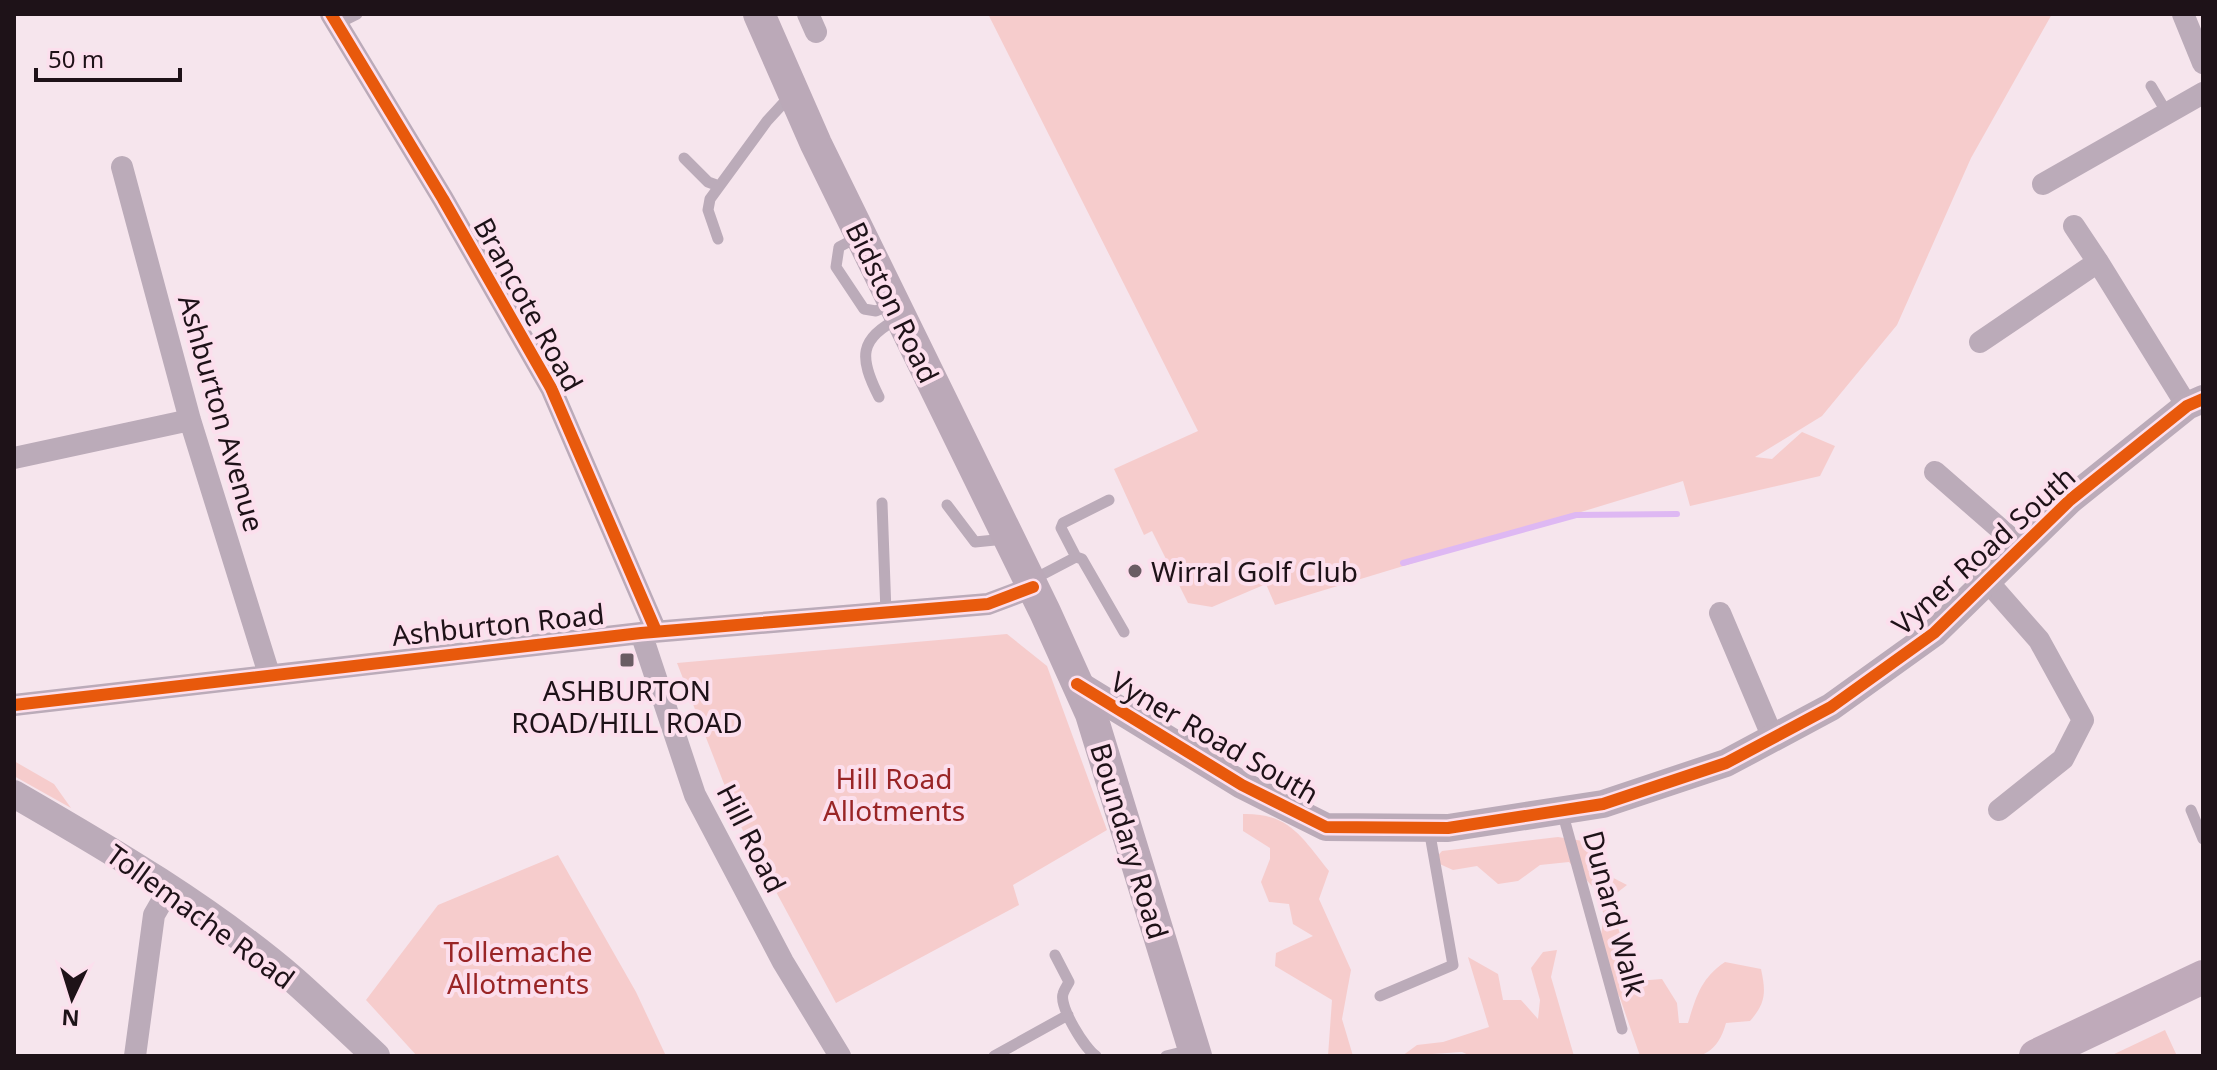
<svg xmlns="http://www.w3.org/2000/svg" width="2217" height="1070" font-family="'Noto Sans',sans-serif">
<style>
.green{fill:#f6cccc}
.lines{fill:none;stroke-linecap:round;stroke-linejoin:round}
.stream{stroke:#deb8f3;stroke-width:6}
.service{stroke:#bbabb9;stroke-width:11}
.minor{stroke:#bbabb9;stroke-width:22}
.tertiary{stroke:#bbabb9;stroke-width:28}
.secondary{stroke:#bba9b8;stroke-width:32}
.primary{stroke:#bfaaba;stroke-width:34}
.cycleway-casing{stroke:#fcdfed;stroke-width:17}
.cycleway{stroke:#e8590c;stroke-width:12}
.poi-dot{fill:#6a5c63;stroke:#fcdfed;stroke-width:3}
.labels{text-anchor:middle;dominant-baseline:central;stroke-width:8;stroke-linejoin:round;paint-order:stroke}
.street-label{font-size:28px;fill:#1e1218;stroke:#fcdfed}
.poi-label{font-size:28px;fill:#1e1218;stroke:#fcdfed;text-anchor:start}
.park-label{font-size:28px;fill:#992526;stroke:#fcdfed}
</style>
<rect width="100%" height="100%" fill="#f6e5ed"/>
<!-- green -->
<path class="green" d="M988 14H2052L1971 158 1897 325 1822 416 1755 457 1772 459 1802 432 1835 446 1820 476 1690 506 1683 481 1275 605 1266 584 1212 607 1188 603 1152 531 1144 535 1114 469 1198 431Z
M1007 634 1047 666 1107 830 1013 885 1019 905 836 1003 740 825 677 663Z
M14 761 54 784 71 808 14 776Z
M1243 814C1290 813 1302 838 1329 871L1319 899 1351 970 1342 1019 1353 1056H1328L1332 1000 1275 966 1276 953 1313 936 1293 924 1289 904 1269 902 1261 882 1270 859V848L1243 831Z
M1558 837 1589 842 1602 872 1627 885 1614 895 1612 911 1637 981 1662 979 1677 1003 1679 1023H1688C1696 997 1701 978 1725 962L1761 969C1766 992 1766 1003 1750 1021L1726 1023C1713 1070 1680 1056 1640 1056L1620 998 1608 977 1600 942 1604 915 1595 889 1569 862 1540 865 1518 881 1498 884 1477 866 1453 870 1433 861 1442 851Z
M558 855 636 992 666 1056H417L366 1000 438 905Z
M1557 950 1551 977 1574 1056H1471L1462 1052 1402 1056 1417 1045 1443 1042 1489 1027 1468 957 1498 974 1503 1000H1521L1538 1019 1540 1000 1531 968 1543 952Z
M2165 1030 2177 1056H2110Z"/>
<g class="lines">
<!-- stream -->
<path class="stream" d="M1403 563 1576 515 1677 514"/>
<!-- service -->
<path class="service" d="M337 24 357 14
M2151 86 2167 113
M684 158 708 182 719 186
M860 236 839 247 836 267 864 309 876 311 893 304
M718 239 708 210 710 199 767 121 790 96
M879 397C859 358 858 338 900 318
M882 503 886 613
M947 505 975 542 1005 539
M1076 557 1061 528 1063 523 1109 500
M1034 579 1076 557 1082 559 1124 632
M2191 810 2203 839
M1562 811 1622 1029
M1055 955 1069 982C1067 986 1064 990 1063 994 1059 1007 1085 1049 1096 1056
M1380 996 1453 965 1429 829
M994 1056 1068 1015
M1166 1056 1190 1050"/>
<!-- minor -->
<path class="minor" d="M331 14 443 199 551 388 656 631
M808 14 816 32
M2183 14 2203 63
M122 167 190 420 269 674
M2043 184 2203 93
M2074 226 2098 262
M1980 342 2098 262 2187 406
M14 458 190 420
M1935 472 2022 548
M1988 582 2039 640 2083 720 2063 759 1999 810
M1720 613 1773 738
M641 633 695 795 783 962 840 1056
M14 705 641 633 988 604 1033 587
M135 1056 154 915 169 889"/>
<!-- tertiary -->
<path class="tertiary" d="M1077 684 1242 785 1326 827 1448 828 1603 804 1726 763 1831 707 1934 633 2070 500 2187 406 2203 399
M14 794C111 850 210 908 295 981 322 1005 349 1031 376 1056"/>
<!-- secondary -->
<path class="secondary" d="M759 14 816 144 1045 612 1091 714 1196 1056"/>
<!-- primary -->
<path class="primary" d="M2036 1056 2203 977"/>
<!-- cycleway casing -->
<g class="cycleway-casing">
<path id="cycleway" d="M331 14 443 199 551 388 656 631
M1077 684 1242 785 1326 827 1448 828 1603 804 1726 763 1831 707 1934 633 2070 500 2187 406 2203 399
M14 705 641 633 988 604 1033 587"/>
</g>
<!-- cycleway -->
<use href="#cycleway" class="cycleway"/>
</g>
<!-- markers -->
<g class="poi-dot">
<circle cx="1135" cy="571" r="8"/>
<rect x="619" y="652" width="16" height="16" rx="4"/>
</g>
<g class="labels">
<!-- street labels -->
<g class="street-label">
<text transform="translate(893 302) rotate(64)">Bidston Road</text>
<text transform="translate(529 304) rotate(61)">Brancote Road</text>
<text transform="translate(222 413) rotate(74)">Ashburton Avenue</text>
<text transform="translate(1983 550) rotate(-42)">Vyner Road South</text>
<text transform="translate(498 624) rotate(-6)">Ashburton Road</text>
<text transform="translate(1215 737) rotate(30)">Vyner Road South</text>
<text transform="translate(752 838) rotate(63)">Hill Road</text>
<text transform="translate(1130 841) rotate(73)">Boundary Road</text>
<text transform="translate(1615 913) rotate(75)">Dunard Walk</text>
<text transform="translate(201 916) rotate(36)">Tollemache Road</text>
</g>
<!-- poi labels -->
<g class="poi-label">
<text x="1151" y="571">Wirral Golf Club</text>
<text x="627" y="690" text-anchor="middle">ASHBURTON<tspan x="627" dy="32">ROAD/HILL ROAD</tspan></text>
</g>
<!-- park labels -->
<g class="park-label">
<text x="894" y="778">Hill Road<tspan x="894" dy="32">Allotments</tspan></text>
<text x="518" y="951">Tollemache<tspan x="518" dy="32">Allotments</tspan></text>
</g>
</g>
<!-- border -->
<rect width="2217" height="1070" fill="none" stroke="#1e1218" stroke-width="32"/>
<!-- north arrow -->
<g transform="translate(72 998) rotate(184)" stroke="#fcdfed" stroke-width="6" paint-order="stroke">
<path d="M0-6L14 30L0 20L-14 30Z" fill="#1e1218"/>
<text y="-12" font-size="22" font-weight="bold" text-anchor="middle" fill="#1e1218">N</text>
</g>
<!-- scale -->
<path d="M36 68v12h144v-12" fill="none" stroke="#1e1218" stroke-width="4"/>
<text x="48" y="68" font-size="24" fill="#1e1218" stroke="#fcdfed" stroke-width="6" paint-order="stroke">50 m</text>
</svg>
